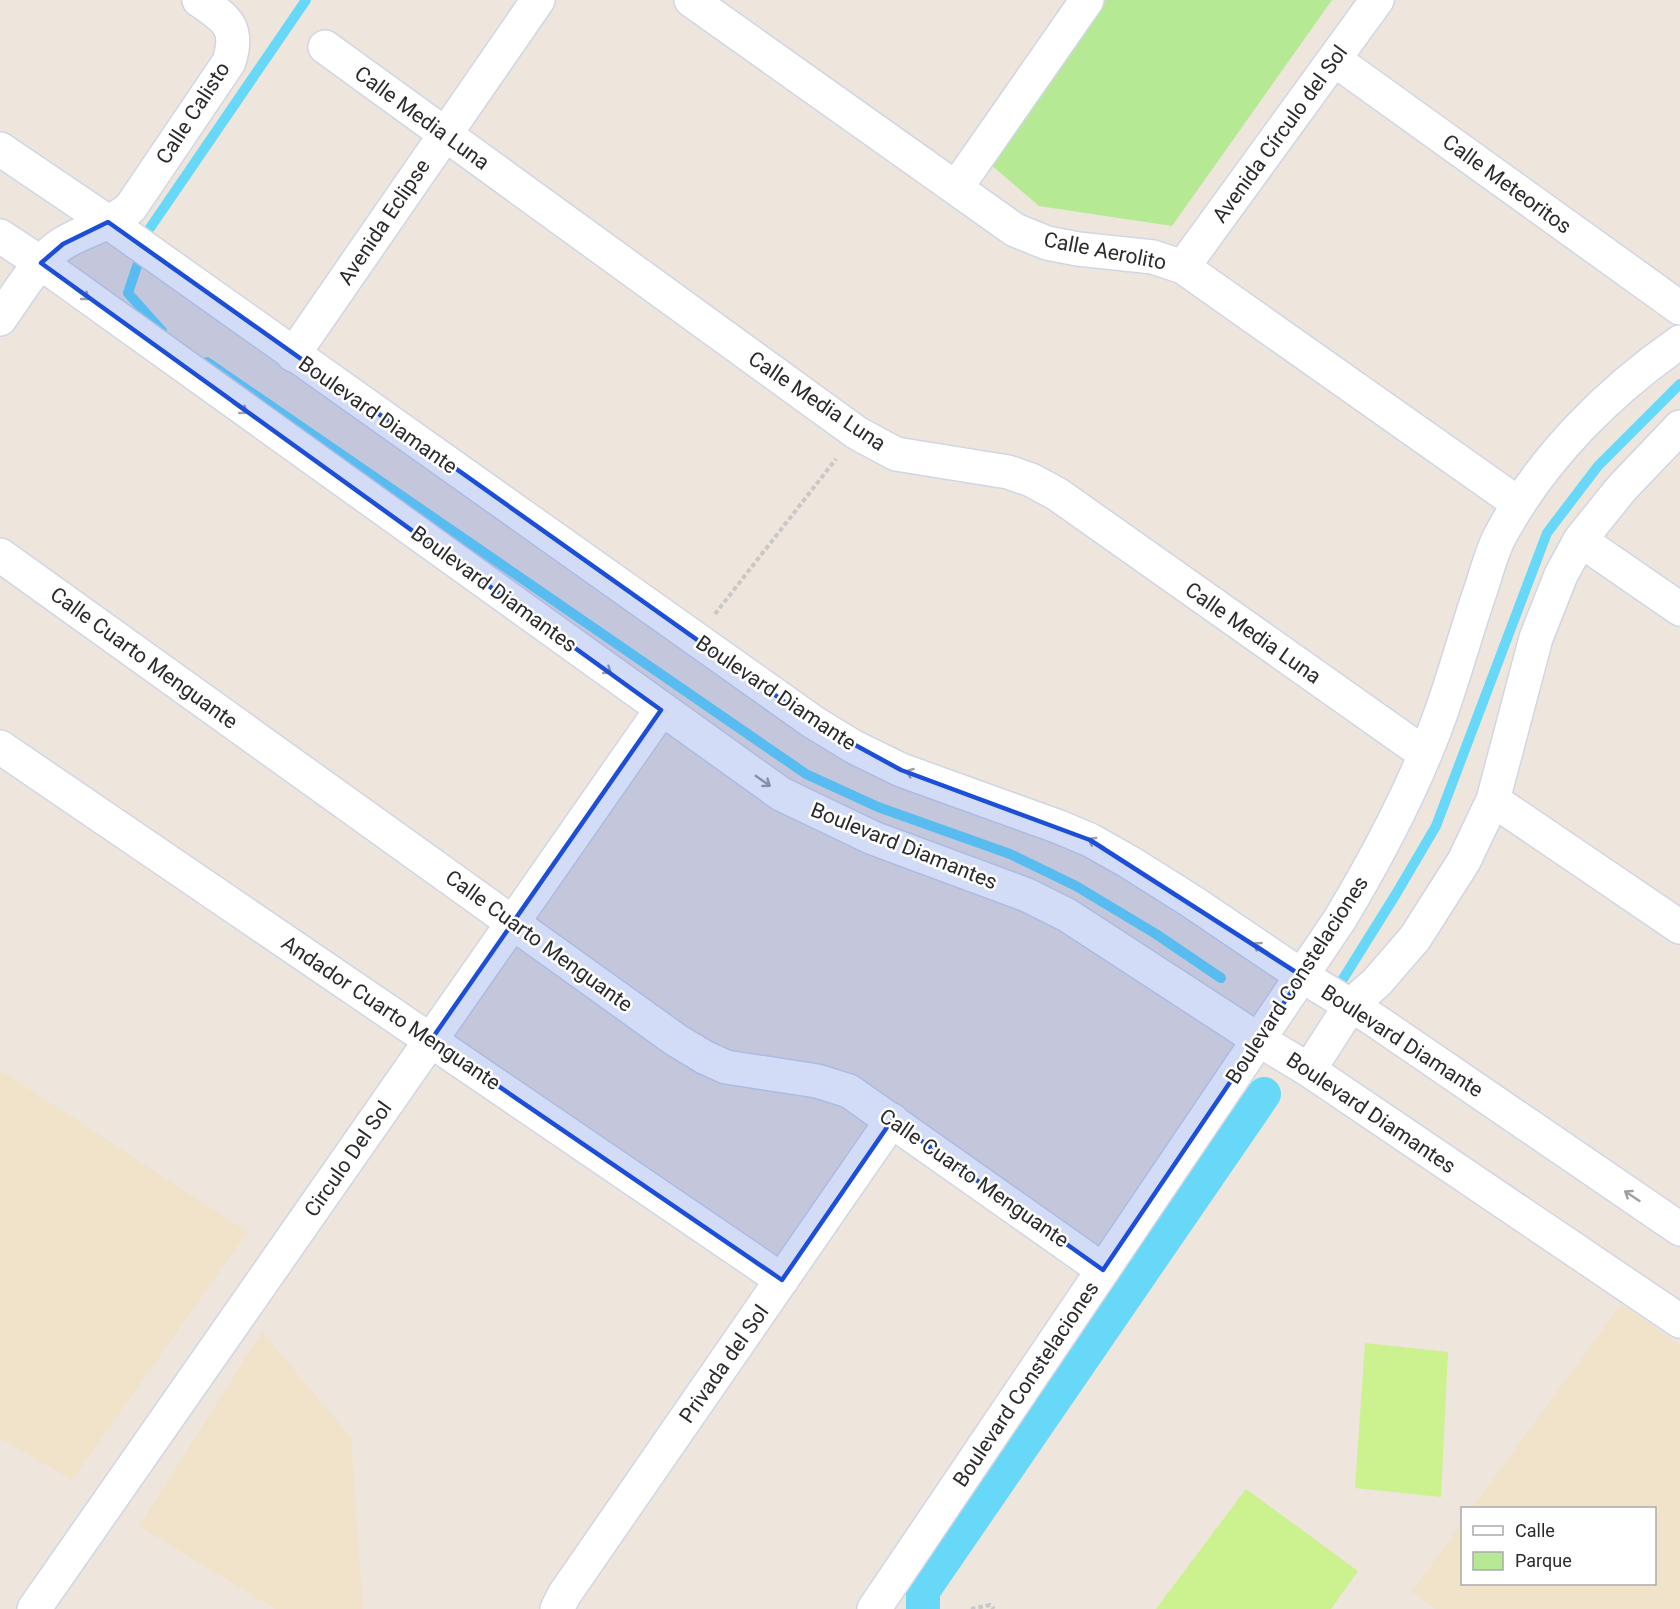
<svg xmlns="http://www.w3.org/2000/svg" width="1680" height="1609" font-family="Roboto,sans-serif">
<style>
.education{fill:#f1e3ca}
.green{fill:#b5e994}
.pitch{fill:#ccf18f}
.lines{fill:none;stroke-linecap:round;stroke-linejoin:round}
.stream{stroke:#67d8f8;stroke-width:10}
.canal{stroke:#67d8f8;stroke-width:34}
.minor-casing{stroke:#d1d6e5;stroke-width:36}
.tertiary-casing{stroke:#d1d6e5;stroke-width:36}
.path{stroke:#c8c8c8;stroke-width:4;stroke-dasharray:4.5 3;stroke-linecap:butt}
.minor{stroke:#fff;stroke-width:33}
.tertiary{stroke:#fff;stroke-width:33}
.oneway{stroke:#a0a0a0}
.marked{fill:#1d4ed8;fill-opacity:0.2;stroke:#1d4ed8;stroke-width:4.5;stroke-linejoin:round}
.labels{text-anchor:middle;dominant-baseline:central;stroke-width:5;stroke-linejoin:round;paint-order:stroke}
.street-label{font-size:21px;fill:#2b2b2b;stroke:#fff}
</style>
<rect width="100%" height="100%" fill="#eee5dc"/>
<!-- education -->
<path class="education" d="M0 1070 248 1232 72 1480 0 1438Z
M1621 1304 1680 1345V1609H1435L1412 1592 1462 1522V1584H1654V1508H1472Z
M262 1332 351 1437 363 1609H275L139 1526Z"/>
<!-- green -->
<path class="green" d="M1101 0H1332L1172 226 1039 206 989 163Z"/>
<!-- pitch -->
<path class="pitch" d="M1365 1343 1448 1352 1441 1497 1355 1488Z
M1246 1489 1358 1571 1331 1609H1156Z"/>
<g class="lines">
<!-- stream -->
<path class="stream" d="M150 228 306 0
M137 266 128 293 162 331
M207 362 806 774 878 807 1010 854 1076 886 1156 934 1221 978
M1343 979 1396 894 1436 826 1547 533 1598 466 1680 384"/>
<!-- canal -->
<path class="canal" d="M923 1609V1591L1264 1094"/>
<!-- minor casing -->
<g class="minor-casing">
<path id="minor" d="M691 0 1015 230 1047 243 1078 249 1153 257 1183 267 1519 504
M325 47 857 433 896 454 1008 472 1031 480 1057 494 1425 754
M1335 60 1680 308
M0 149 108 222 813 722 854 747 901 770 1059 827 1090 840 1129 862 1191 901 1302 976 1373 1019 1680 1229
M956 188 1087 0
M0 236 41 263 781 794 873 838 1027 895 1067 915 1259 1040 1309 1070 1680 1321
M1183 267 1377 0
M0 319C18 294 36 261 62 244 84 230 112 225 131 207L229 62C240 27 227 19 199 0
M293 355 538 0
M1580 540 1680 609
M0 555 676 1040 704 1057 726 1067 817 1081 849 1091 1103 1270
M0 747 782 1280
M1493 800 1680 927
M1309 1070 1350 1006 1377 982 1415 938 1464 861 1493 800 1536 638 1561 575 1580 540 1621 489 1680 427
M34 1609 661 710
M557 1609 564 1595 892 1120"/>
</g>
<!-- tertiary casing -->
<g class="tertiary-casing">
<path id="tertiary" d="M874 1609 1340 919C1379 854 1417 782 1442 710 1456 670 1467 629 1481 589 1487 571 1492 550 1501 534 1543 457 1609 391 1680 342"/>
</g>
<!-- path -->
<path class="path" d="M715 614 836 459
M971 1609 990 1605 994 1609"/>
<!-- minor -->
<use href="#minor" class="minor"/>
<!-- tertiary -->
<use href="#tertiary" class="tertiary"/>
</g>
<!-- one-way arrows -->
<defs><path id="oneway-shaft" d="M-6 0H5M1.5-3L5.5 0L1.5 3" fill="none" stroke-width="1.6" stroke-linecap="round" stroke-linejoin="round" transform="scale(1.5)"/></defs>
<g class="oneway">
<use href="#oneway-shaft" transform="translate(82 294) rotate(37)"/>
<use href="#oneway-shaft" transform="translate(240 408) rotate(36)"/>
<use href="#oneway-shaft" transform="translate(604 668) rotate(36)"/>
<use href="#oneway-shaft" transform="translate(914 774) rotate(-159)"/>
<use href="#oneway-shaft" transform="translate(763 781) rotate(35)"/>
<use href="#oneway-shaft" transform="translate(1096 843) rotate(-151)"/>
<use href="#oneway-shaft" transform="translate(1261 948) rotate(-146)"/>
<use href="#oneway-shaft" transform="translate(1632 1196) rotate(-146)"/>
</g>
<!-- marked area -->
<path class="marked" d="M108 222 813 722 901 770 1090 840 1302 976 1103 1270 892 1120 782 1280 431 1040 661 710 41 263 63 244Z"/>
<g class="labels">
<!-- street labels -->
<g class="street-label">
<text transform="translate(193 113) rotate(-57)">Calle Calisto</text>
<text transform="translate(422 118) rotate(36)">Calle Media Luna</text>
<text transform="translate(1280 134) rotate(-54)">Avenida Círculo del Sol</text>
<text transform="translate(1507 184) rotate(36)">Calle Meteoritos</text>
<text transform="translate(384 222) rotate(-56)">Avenida Eclipse</text>
<text transform="translate(1105 251) rotate(11)">Calle Aerolito</text>
<text transform="translate(817 401) rotate(34)">Calle Media Luna</text>
<text transform="translate(378 415) rotate(35)">Boulevard Diamante</text>
<text transform="translate(494 589) rotate(36)">Boulevard Diamantes</text>
<text transform="translate(1253 633) rotate(35)">Calle Media Luna</text>
<text transform="translate(144 658) rotate(36)">Calle Cuarto Menguante</text>
<text transform="translate(776 693) rotate(34)">Boulevard Diamante</text>
<text transform="translate(904 846) rotate(22)">Boulevard Diamantes</text>
<text transform="translate(539 941) rotate(36)">Calle Cuarto Menguante</text>
<text transform="translate(1297 980) rotate(-57)">Boulevard Constelaciones</text>
<text transform="translate(391 1013) rotate(34)">Andador Cuarto Menguante</text>
<text transform="translate(1402 1041) rotate(33)">Boulevard Diamante</text>
<text transform="translate(1371 1113) rotate(34)">Boulevard Diamantes</text>
<text transform="translate(348 1159) rotate(-55)">Circulo Del Sol</text>
<text transform="translate(974 1178) rotate(35)">Calle Cuarto Menguante</text>
<text transform="translate(724 1364) rotate(-55)">Privada del Sol</text>
<text transform="translate(1026 1384) rotate(-56)">Boulevard Constelaciones</text>
</g>
</g>
<!-- legend -->
<rect x="1461" y="1507" width="195" height="78" fill="#ffffff" stroke="#aaaaaa" stroke-width="1.5"/>
<rect x="1473" y="1526" width="30" height="9" fill="#ffffff" stroke="#aaaaaa" stroke-width="1.5"/>
<text x="1515" y="1537" font-size="18" fill="#2b2b2b">Calle</text>
<rect x="1473" y="1552" width="30" height="18" fill="#b5e994" stroke="#aaaaaa" stroke-width="1.5"/>
<text x="1515" y="1567" font-size="18" fill="#2b2b2b">Parque</text>
</svg>
